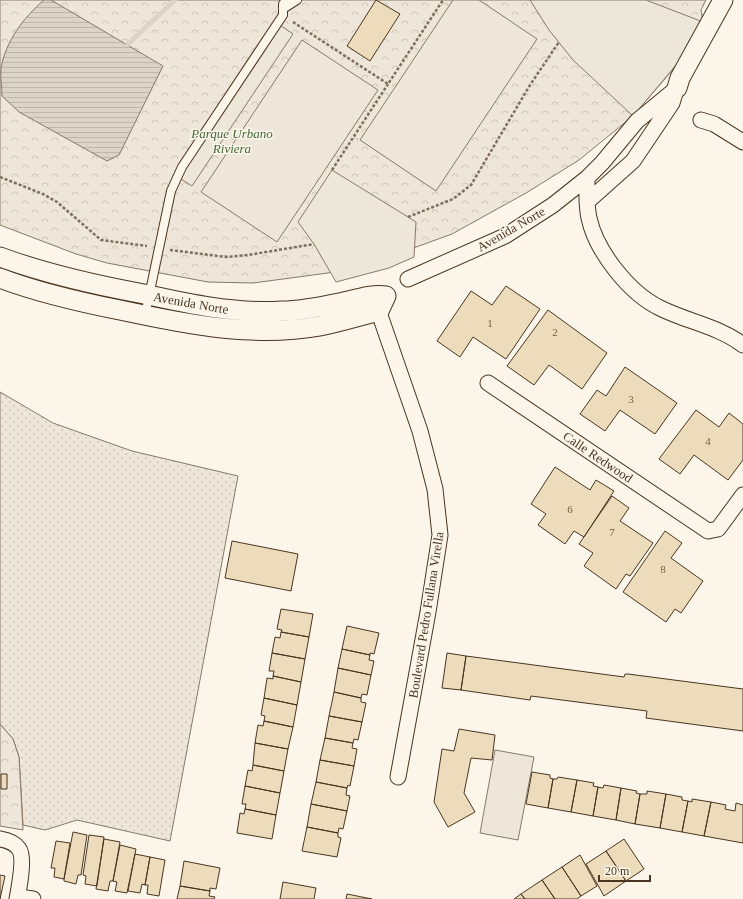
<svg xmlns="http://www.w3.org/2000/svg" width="743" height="899" font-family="'Times New Roman',serif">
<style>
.grass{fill:url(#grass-dots);stroke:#887966}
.forest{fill:url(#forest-crowns);stroke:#887966}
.pitch{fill:#ede6d9;stroke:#887966}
.parking{fill:#ede7d9;stroke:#887966}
.water{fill:url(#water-rules);stroke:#887966}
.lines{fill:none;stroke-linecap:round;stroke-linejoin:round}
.stream{stroke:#dcd4c6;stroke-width:5}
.building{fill:#ecdcbc;stroke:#4a3520}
.service-casing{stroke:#4a3520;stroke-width:10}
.minor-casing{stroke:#4a3520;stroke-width:17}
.tertiary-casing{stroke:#4a3520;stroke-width:21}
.path{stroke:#7f6f5c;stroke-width:2.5;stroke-dasharray:3 2;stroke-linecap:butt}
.service{stroke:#fbf6e9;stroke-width:8}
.minor{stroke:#fbf6e9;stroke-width:15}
.tertiary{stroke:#fbf6e9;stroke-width:19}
.labels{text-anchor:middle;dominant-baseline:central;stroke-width:3;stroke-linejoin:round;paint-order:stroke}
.number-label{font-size:11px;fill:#725f47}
.park-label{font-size:13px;font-style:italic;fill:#436837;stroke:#fbf6e9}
.street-label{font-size:13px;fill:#4a3520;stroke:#fbf6e9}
</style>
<defs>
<pattern id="grass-dots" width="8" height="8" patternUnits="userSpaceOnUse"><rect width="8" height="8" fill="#ede6d9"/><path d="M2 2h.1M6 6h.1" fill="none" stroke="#cdc6ba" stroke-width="1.8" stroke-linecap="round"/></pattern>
<pattern id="forest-crowns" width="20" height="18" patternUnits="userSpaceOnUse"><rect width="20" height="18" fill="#ede6d9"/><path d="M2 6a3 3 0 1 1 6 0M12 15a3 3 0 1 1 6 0" fill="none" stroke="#cdc6ba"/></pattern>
<pattern id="water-rules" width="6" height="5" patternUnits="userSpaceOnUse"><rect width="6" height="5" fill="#dcd4c6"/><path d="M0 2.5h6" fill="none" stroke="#beb7aa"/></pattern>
</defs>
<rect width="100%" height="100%" fill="#fbf6e9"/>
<!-- grass -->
<path class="grass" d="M0 392 53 423 132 451 238 476 170 841 77 820 45 830 23 825 19 757 13 739 0 724Z"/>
<!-- forest -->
<path class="forest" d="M0 0H706L701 10 703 22 677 64 664 80 633 116 579 160 526 193 452 234 383 259 328 273 253 283 208 282 107 263 76 254 0 225Z
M0 724 13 739 19 757 23 830 0 826Z"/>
<!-- pitch -->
<path class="pitch" d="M453 0H479L537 39 436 191 360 140Z
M302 40 378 90 277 242 201 192Z
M495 750 534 757 518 840 480 833Z"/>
<!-- parking -->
<path class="parking" d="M530 0H646L703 22 677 64 633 116 573 60 549 30Z
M277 23 293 34 192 186 178 177Z
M332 170 416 222 414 257 389 268 336 282 314 244 298 222Z"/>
<!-- water -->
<path class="water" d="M44 0H51L163 66 119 155 107 161 19 112 2 96C2 88 0 77 1 68 6 41 23 18 44 0Z"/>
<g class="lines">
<!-- stream -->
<path class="stream" d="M128 44 175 0"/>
</g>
<!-- building -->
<path class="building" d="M376 0 400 14 370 61 347 46Z
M506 286 540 309 506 359 473 337 460 357 437 341 471 291 492 305Z
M548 310 607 353 582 389 549 365 534 385 507 366Z
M625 367 677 403 655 434 620 410 605 431 580 414 597 390 606 396Z
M696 410 719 427 729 413 743 424V460L728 480 694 455 680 474 659 459Z
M555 467 590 490 596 480 614 491 584 537 574 531 565 544 538 525 546 514 531 504Z
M612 496 629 508 620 521 653 543 630 576 626 574 616 589 584 566 593 553 579 544Z
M665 531 682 543 671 558 703 581 681 613 675 609 666 622 623 592Z
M232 541 298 554 291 591 225 578Z
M281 609 313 614 309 637 281 632 282 630 277 629Z
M347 626 379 633 374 654 370 653V655L342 649Z
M281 632 309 637 305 659 272 653 275 637 280 638Z
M342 649 370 655 369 660 374 661 371 675 338 668Z
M272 653 305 659 301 682 273 676 274 671H269Z
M447 653 466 656 461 690 442 688Z
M466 656 624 677 625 674H628L743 689V731L646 718 647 711 531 696 530 700 461 690Z
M338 668 371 675 367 695 362 694 361 698 334 692Z
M273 676 301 682 297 705 264 698 267 678 273 679Z
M334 692 361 698V702L366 703 362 722 329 716Z
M264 698 297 705 293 727 264 721 265 716 261 715Z
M329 716 362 722 358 740 354 739 353 743 325 738Z
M264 721 293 727 288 749 255 743 258 725 263 726Z
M459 729 495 735 492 760 471 758 464 793 475 812 448 827 434 802 442 749 454 751Z
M325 738 353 743 352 748 357 749 354 766 320 760Z
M255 743 288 749 284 771 253 765Z
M320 760 354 766 350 786 348 785 347 788 316 782Z
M253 765 284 771 280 793 245 786 248 770 252 771Z
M532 772 550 775V778L553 779 548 808 526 804Z
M1 774H7V789H1Z
M558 777 577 780 571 812 548 808 553 779H557Z
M577 780 594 783 593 786 598 787 593 816 571 812Z
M316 782 347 788 346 795 350 796 347 811 311 804Z
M604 785 621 788 616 820 593 816 598 787 603 788Z
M245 786 280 793 276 815 245 809 246 804H242Z
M621 788 637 791 636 793 640 794 635 824 616 820Z
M647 791 666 794 660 828 635 824 640 794H647Z
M666 794 682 797V800L688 801 682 832 660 828Z
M692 799 711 802 704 836 682 832 688 801 692 802Z
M711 802 726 805 725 809 735 811 736 803 743 805V843L704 836Z
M311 804 347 811 343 829 339 828 338 833 307 827Z
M245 809 276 815 272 839 237 833 240 813 244 814Z
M307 827 338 833V837L341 838 337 857 302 851Z
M73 832 87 835 81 875H78L76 884 64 881V879Z
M89 835 104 837 97 886 85 884 86 876 83 875Z
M104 839 120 842 113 881H110L108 891 96 889Z
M624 839 644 869 626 881 606 851Z
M56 841 70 843 64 879 54 877 55 868H51Z
M120 845 136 849 127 893 115 891 117 882 113 881Z
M606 851 626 881 604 896 586 864Z
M135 854 150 857 145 885 142 884 140 893 128 891Z
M580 855 597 886 581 896 562 867Z
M150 857 165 860 159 896 147 894 148 885H145Z
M184 861 220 868 216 889 210 888V891L180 886Z
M562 867 581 896 577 899H555L542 880Z
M0 875 5 876 0 899Z
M542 880 555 899H525L521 894Z
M283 882 316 888 314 899H280Z
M180 886 210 891 209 896 215 897 214 899H177Z
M347 894 372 899H346Z
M521 894 525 899H514Z"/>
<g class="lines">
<!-- service casing -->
<g class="service-casing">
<path id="service" d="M283 9 297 0
M145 315 171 191 182 167 283 15V4L286 0"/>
</g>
<!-- minor casing -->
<g class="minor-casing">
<path id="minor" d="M701 120 714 124 743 142
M587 178C587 191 586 205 589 218 596 251 629 293 660 308 688 322 718 326 743 345
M587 202 633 161 672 103 676 90
M408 279 505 236 553 205 587 178 602 163 637 121 677 88
M375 301 420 431 435 489 440 535 428 612 398 777
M488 383 708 531 718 529 743 495
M0 839C6 840 15 843 19 849 25 857 19 888 17 899
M18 897 33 899"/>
</g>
<!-- tertiary casing -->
<g class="tertiary-casing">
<path id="tertiary" d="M677 88 680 78 723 0
M0 257C46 274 95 285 144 294 189 304 235 314 282 311 301 311 320 307 339 303 355 300 369 294 386 296L379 311C359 316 340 322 320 326 253 338 185 324 120 310 80 302 39 293 0 278"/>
</g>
<!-- path -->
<path class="path" d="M293 22 388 84 443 0
M332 170 388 84
M0 177 43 194 57 202 101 240 147 246
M408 217 453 199 471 185 530 85 559 42
M170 250 226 257 248 255 314 244"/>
<!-- service -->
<use href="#service" class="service"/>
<!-- minor -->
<use href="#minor" class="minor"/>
<!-- tertiary -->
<use href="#tertiary" class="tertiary"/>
</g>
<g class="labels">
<!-- number labels -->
<g class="number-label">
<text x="490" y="323">1</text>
<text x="555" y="332">2</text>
<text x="631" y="399">3</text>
<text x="708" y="441">4</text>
<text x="570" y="509">6</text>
<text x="612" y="532">7</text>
<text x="663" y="569">8</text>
</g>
<!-- park labels -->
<g class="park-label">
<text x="232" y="133">Parque Urbano<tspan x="232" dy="15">Riviera</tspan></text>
</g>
<!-- street labels -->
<g class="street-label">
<text transform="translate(511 229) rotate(-30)">Avenida Norte</text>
<text transform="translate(191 303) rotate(10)">Avenida Norte</text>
<text transform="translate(598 457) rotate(34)">Calle Redwood</text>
<text transform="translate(426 615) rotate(-81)">Boulevard Pedro Fullana Virella</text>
</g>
</g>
<!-- scale -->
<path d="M599 875v6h51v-6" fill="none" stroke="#4a3520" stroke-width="2"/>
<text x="605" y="875" font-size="12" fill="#4a3520" stroke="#fbf6e9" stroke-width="3" paint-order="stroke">20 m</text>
</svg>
